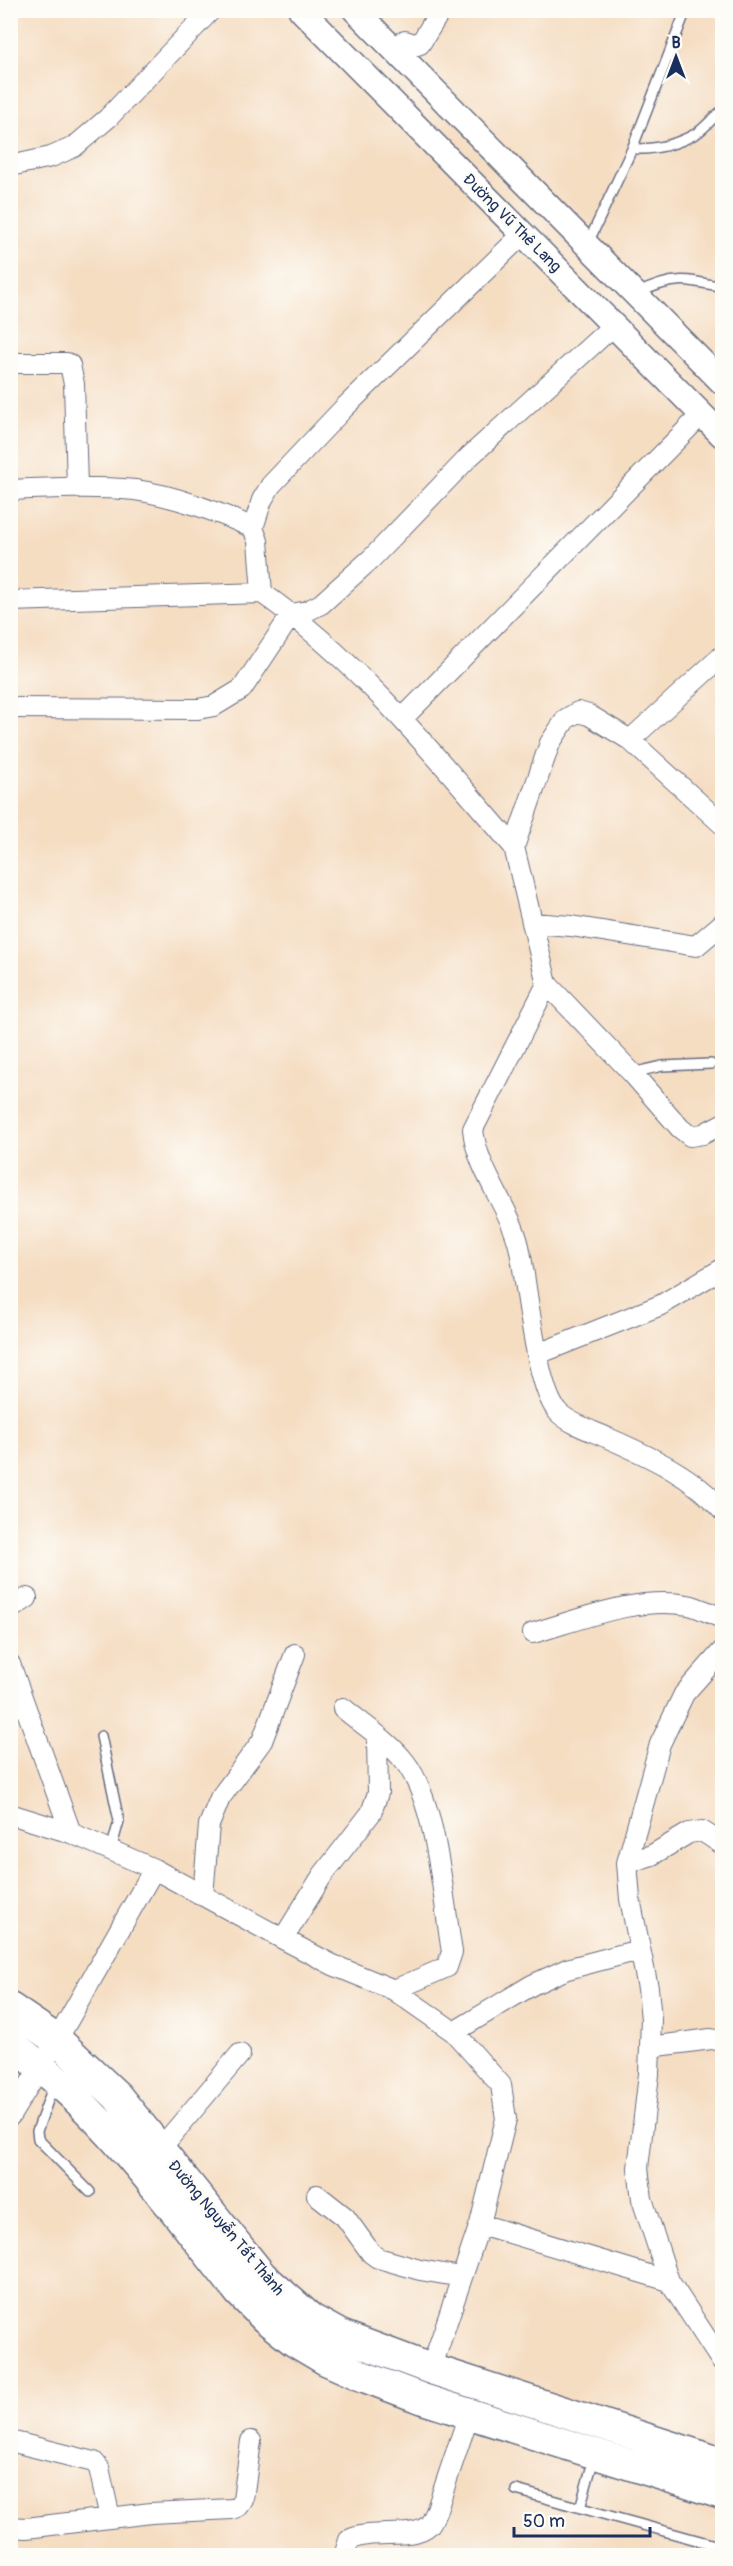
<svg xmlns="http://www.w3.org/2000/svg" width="733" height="2566" font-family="Pangolin,sans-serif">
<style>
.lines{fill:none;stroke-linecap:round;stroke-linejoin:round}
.service-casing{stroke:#676c81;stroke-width:12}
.minor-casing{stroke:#676c81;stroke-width:22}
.tertiary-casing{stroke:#676c81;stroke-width:27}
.primary-casing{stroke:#676c81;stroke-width:33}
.service{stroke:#fff;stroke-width:9}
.minor{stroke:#fff;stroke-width:20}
.tertiary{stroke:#fff;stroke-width:24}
.primary{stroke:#fff;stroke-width:30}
.labels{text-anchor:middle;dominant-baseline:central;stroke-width:6;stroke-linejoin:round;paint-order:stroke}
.street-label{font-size:16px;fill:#1b2f5e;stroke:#fdfcf7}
</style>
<rect width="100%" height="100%" fill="#fdfcf7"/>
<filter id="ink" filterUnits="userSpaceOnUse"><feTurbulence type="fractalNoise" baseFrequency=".0167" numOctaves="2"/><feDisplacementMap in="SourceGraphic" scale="12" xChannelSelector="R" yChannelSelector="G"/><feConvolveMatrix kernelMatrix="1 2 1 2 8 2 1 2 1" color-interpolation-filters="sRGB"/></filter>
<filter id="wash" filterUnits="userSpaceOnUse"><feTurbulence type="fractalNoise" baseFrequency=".008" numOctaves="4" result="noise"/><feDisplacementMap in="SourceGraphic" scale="24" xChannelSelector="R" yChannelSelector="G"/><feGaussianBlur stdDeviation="1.35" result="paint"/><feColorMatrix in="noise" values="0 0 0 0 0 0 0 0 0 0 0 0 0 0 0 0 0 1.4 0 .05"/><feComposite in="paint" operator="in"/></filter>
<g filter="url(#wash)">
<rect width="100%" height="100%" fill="#f5ddc2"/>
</g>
<g filter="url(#ink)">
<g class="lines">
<!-- service casing -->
<g class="service-casing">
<path id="service" d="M632 149C655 150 676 145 697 133 706 127 713 117 722 111
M588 243 632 149 686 10
M638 293C674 276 685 279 722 287
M632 1073 662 1066 711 1064
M101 1736 119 1821 111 1850
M54 2084 37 2131 38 2139 90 2192
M516 2490 722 2547
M580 2508 594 2458"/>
</g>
<!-- minor casing -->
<g class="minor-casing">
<path id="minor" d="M388 44 395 45 405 41 417 45 420 44 441 10
M10 166 51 157 74 147 108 118 211 10
M10 363H67L70 365 74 384 77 487
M10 490C52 488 93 486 135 490 172 495 219 512 253 528
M262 593 258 541 253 528 262 500 271 485 343 409 523 234
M10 601 262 593C359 661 437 758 514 847
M10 708 198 709 214 706 242 689 292 614 307 611 321 604 372 558 469 457 614 325
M403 718 702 414
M630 740 722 656
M722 824 630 740 589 715 578 712 566 719 550 743 514 847 547 984 632 1073 680 1128 690 1136 703 1134 722 1124
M532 923 571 926 696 946 722 924
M547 984 473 1129C477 1171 509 1205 519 1246 527 1281 536 1392 559 1413 572 1425 593 1431 608 1438 649 1456 693 1476 722 1510
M538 1354 661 1305 722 1269
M10 1609 27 1598
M533 1633C582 1619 636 1596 688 1605 699 1607 711 1614 722 1618
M722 1651 684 1694 660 1744 627 1863 630 1899 648 1988 651 2019 649 2074 638 2168 642 2199 669 2281 722 2362
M10 1664 71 1833
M343 1708C362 1724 390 1742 405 1762 437 1803 443 1899 452 1952L447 1967 394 1990
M10 1814 71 1833 154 1869 283 1939 333 1965 394 1990 454 2032 501 2085 506 2119 480 2224 431 2369
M627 1863 652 1855 689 1833 702 1831 722 1844
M203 1896 209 1825 220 1798 262 1741 295 1654
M283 1939 322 1876 371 1813 378 1793 377 1736
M454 2032 532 1985 567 1969 639 1950
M650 2047 711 2039 722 2041
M10 2116 57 2040 154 1869
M160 2149 240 2054
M317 2195 345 2217 371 2253 378 2258 420 2270 462 2277
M480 2224 669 2281
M10 2441 94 2462 99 2468 110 2518
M10 2527 26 2528 151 2513 232 2509 239 2506 243 2499 251 2441
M344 2556 349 2540C372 2528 412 2541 429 2525 432 2522 434 2516 436 2512L469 2414"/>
</g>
<!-- tertiary casing -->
<g class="tertiary-casing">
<path id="tertiary" d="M301 10 722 435
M355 10 722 382"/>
</g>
<!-- primary casing -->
<g class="primary-casing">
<path id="primary" d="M10 2008 57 2040 117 2096 262 2276 311 2319 340 2335 431 2369 722 2463
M10 2044C104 2109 169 2206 240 2293L265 2318 294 2341 326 2360 362 2376 423 2399 722 2494"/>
</g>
<!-- service -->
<use href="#service" class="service"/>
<!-- minor -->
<use href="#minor" class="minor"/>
<!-- tertiary -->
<use href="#tertiary" class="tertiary"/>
<!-- primary -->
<use href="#primary" class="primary"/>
</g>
</g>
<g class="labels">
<!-- street labels -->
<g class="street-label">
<text transform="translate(512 223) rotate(45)">Đường Vũ Thê Lang</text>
<text transform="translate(226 2228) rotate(50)">Đường Nguyễn Tất Thành</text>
</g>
</g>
<!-- margin -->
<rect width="733" height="2566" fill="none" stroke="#fdfcf7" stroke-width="36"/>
<!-- north arrow -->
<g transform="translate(676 57)" stroke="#fdfcf7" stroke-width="4.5" paint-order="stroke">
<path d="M0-4.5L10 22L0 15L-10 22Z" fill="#1b2f5e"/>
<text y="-9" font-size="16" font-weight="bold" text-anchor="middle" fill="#1b2f5e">B</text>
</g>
<!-- scale -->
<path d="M514 2527v9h136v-9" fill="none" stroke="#1b2f5e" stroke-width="3"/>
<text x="523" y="2527" font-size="18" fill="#1b2f5e" stroke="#fdfcf7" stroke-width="4.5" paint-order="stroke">50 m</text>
</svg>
